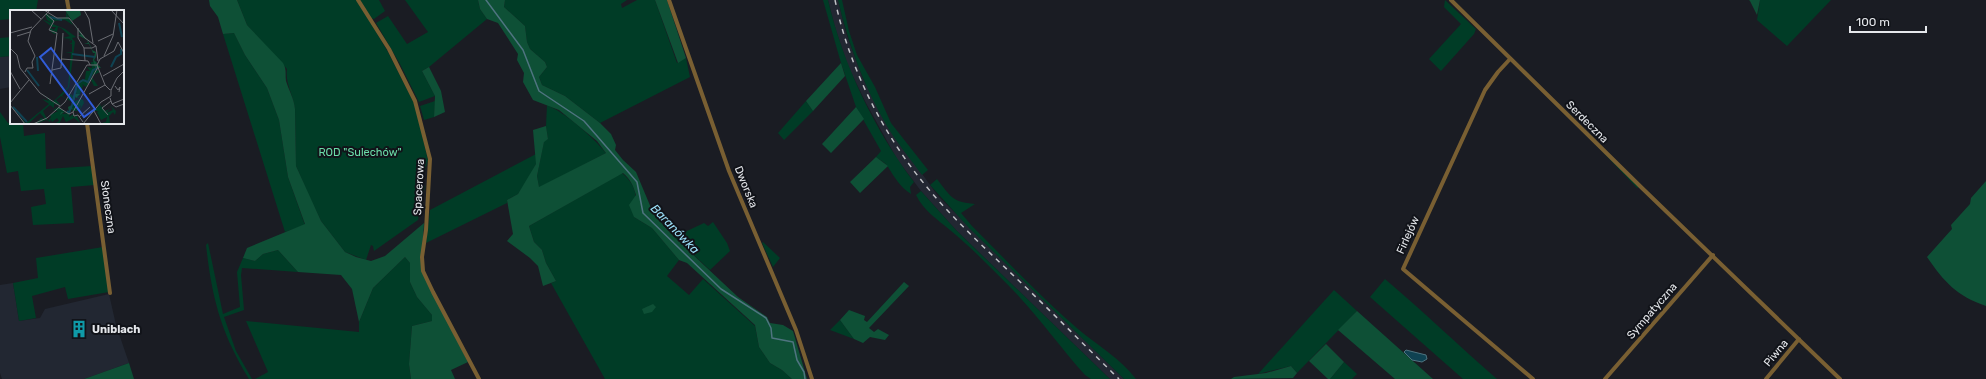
<svg xmlns="http://www.w3.org/2000/svg" width="1986" height="379" font-family="Rubik,sans-serif">
<style>
.built{fill:#222732}
.green{fill:#003c26}
.forest{fill:#0e5036}
.water{fill:#0f4252;stroke:#4f7480}
.lines{fill:none;stroke-linecap:round;stroke-linejoin:round}
.stream{stroke:#4f7480;stroke-width:1.5}
.minor{stroke:#795f32;stroke-width:4}
.rail{stroke:#bfc1c5;stroke-width:1.5;stroke-dasharray:5 5;stroke-linecap:butt}
.labels{text-anchor:middle;dominant-baseline:central;stroke-width:4;stroke-linejoin:round;paint-order:stroke}
.street-label{font-size:11px;fill:#e5e7eb;stroke:#111319}
.park-label{font-size:11px;fill:#6bdba8;stroke:#111319}
.poi-label{font-size:11px;font-weight:bold;fill:#e5e7eb;stroke:#111319;text-anchor:start}
.water-label{font-size:12px;font-style:italic;fill:#9bdff8;stroke:#111319}
.inset-river{fill:none;stroke:#0f4252;stroke-width:2}
.inset-road{fill:none;stroke:#6b6d73;stroke-width:1}
.view{fill:#315dda;fill-opacity:0.15;stroke:#315dda;stroke-width:2}
.inset-edge{fill:none;stroke:#e5e7eb;stroke-width:2}
</style>
<rect width="100%" height="100%" fill="#1a1c23"/>
<!-- built -->
<path class="built" d="M828 0H838L846 33 863 79 889 128 938 196 1124 379H1110L956 230 921 191 897 159 866 103 848 66 835 27Z
M11 56V87L0 89V57Z
M13 283 19 321 40 318 45 309 109 294 116 325 129 363 84 379H2L0 373V285Z"/>
<!-- green -->
<path class="green" d="M0 0H38L36 11H11V19L0 20Z
M237 0H357L388 52 415 105 428 160 421 184 425 186 418 220 374 251 373 246 371 245 366 260 345 252 321 221 310 198 296 166 295 109C293 94 285 84 287 69L247 25Z
M360 0H379L385 11 374 19 371 18Z
M405 0H478L480 9 487 19 429 67 422 71 435 96 419 102 400 64 376 23 388 16 407 44 428 32Z
M505 0H627L621 4 622 8 637 0H655L677 63 686 58 690 77 600 123 565 96 542 85 539 77 547 67 545 62 530 49 527 42 525 26 504 7Z
M823 0H828C843 64 874 129 914 182L910 187 911 194C900 187 895 178 888 167 886 163 880 160 876 157L881 151 856 107 841 63Z
M838 0H842L849 31 857 55 875 87 891 123 928 170 922 175C911 160 898 144 888 128 865 89 848 44 838 0Z
M1445 0 1476 29 1474 34 1441 71 1429 59 1461 24 1444 7Z
M1760 0H1831L1787 46 1757 20Z
M234 33 245 55 267 88 279 120 288 177 305 225 285 232 223 34Z
M11 37V56L0 57V38Z
M435 101 434 117 424 120 420 106Z
M806 101 813 111 784 140 778 133Z
M547 105C566 113 593 137 606 153L539 188 537 176 544 141 548 139 546 126Z
M0 112 8 123H23L24 136 45 133 46 169 92 166 95 185 71 187 74 223 33 225 31 207 46 204 44 189 21 191 18 171 7 173 0 137Z
M1593 142 1639 187 1637 188Z
M536 154V164L526 183 518 194 507 200V203L426 243 430 210Z
M622 173C639 188 636 197 634 217L652 228 679 260 667 276 689 295 703 279 755 326 759 347 770 363 782 370 792 379H605L551 283 556 281 546 263 542 250 534 242 529 226Z
M937 179C951 197 952 202 975 204L961 213 972 226C1007 261 1041 297 1078 329 1097 345 1121 359 1136 379H1124L969 228 930 185Z
M921 191 956 230 1110 379H1091L1085 375C1060 347 1038 316 1012 289 992 269 972 248 950 230 937 219 924 211 916 195Z
M713 222 727 243 730 251 710 270 674 237 704 223 708 226Z
M763 242 780 258 773 267 762 243Z
M208 243 223 314 240 307 237 272 243 258 255 261 263 254 278 250 298 272 242 268 241 275 244 310 224 317 236 351 252 379H249C221 333 212 299 206 245Z
M103 247 109 292 68 299 65 287 32 296 36 318 19 321 13 283 38 278 36 258Z
M405 257 410 263V282L417 297 432 315V321L412 326 409 364 411 379H255L268 372 246 321 359 332V322L373 288Z
M1385 279C1423 311 1459 346 1497 379H1463L1370 297Z
M1334 290 1357 311 1297 373 1291 366 1258 374Z
M840 320 854 339 830 330Z
M1344 362 1357 374 1352 379H1330Z"/>
<!-- forest -->
<path class="forest" d="M209 0H237L247 25 283 63C287 70 285 74 286 81 289 91 294 98 295 109L296 166 321 221 345 252 356 257 371 261 385 256 424 223 421 270 468 362 451 370 455 379H411L409 364 412 326 432 321V315L417 297 410 282V263L405 257 373 288 359 322 352 289 341 275 298 272 278 250 263 254 255 261 243 258 247 248 305 224 288 177 279 120 267 88 245 55 234 33 223 34 218 17 210 6Z
M478 0H505L504 7 525 26 527 42 530 49 545 62 547 67 539 77 542 85 565 96 600 123 611 134 616 145 615 150 623 160 636 172 654 215 674 237 738 297 767 317 770 323 783 325 793 331 807 379H792L782 370 770 363 759 347 755 325 687 263 679 260 652 228 634 217 629 205 636 195C633 185 631 180 623 173L529 226 534 242 542 250 546 263 556 281 543 286 538 266 530 258 507 241 513 234 507 200 518 194 536 164 533 130 546 126 548 139 544 142 537 176 539 187 606 153 597 141 559 110 533 100 523 82 524 73 517 60 518 54 498 23 487 19 480 9Z
M655 0H667L686 58 678 63Z
M1749 0H1760L1757 15 1750 1Z
M841 63 845 76 813 111 806 101Z
M429 67 441 91 445 112 434 117 435 96 422 71Z
M856 107 864 119 831 153 822 144Z
M876 157 888 166 860 193 850 182Z
M1986 181V306C1957 296 1944 282 1927 257L1952 229 1951 225 1970 204 1971 198Z
M904 282 909 286 869 328 874 332 878 329 889 335 885 340 870 337 863 343 854 339 840 320 849 310 865 316 864 320 867 322Z
M653 304 656 307 652 312 644 314 642 309Z
M1357 311 1433 379H1395L1338 330Z
M1326 344 1344 362 1330 379H1328L1309 361Z
M129 363 134 379H84Z
M1291 366 1297 373 1293 378 1231 379 1234 377 1266 373Z"/>
<!-- water -->
<path class="water" d="M1406 350 1426 355 1427 359 1422 362 1412 360 1404 352Z"/>
<g class="lines">
<!-- stream -->
<path class="stream" d="M486 0 523 50 539 91 584 121 637 182 643 213 721 289 766 318 771 328 772 338 793 342 797 360 804 372 805 379"/>
<!-- minor -->
<path class="minor" d="M67 0 69 11
M358 0 389 49 415 101 430 159 426 230 422 257 423 271 433 292 479 379
M669 0 729 171 796 330 812 379
M1451 0 1642 188 1840 379
M1510 59 1498 72 1485 90 1403 269 1533 379
M87 123 110 293
M1605 379 1713 255
M1766 379 1799 339"/>
<!-- rail -->
<path class="rail" d="M835 0C849 67 882 133 926 186 954 220 986 249 1017 279 1052 312 1085 346 1119 379"/>
</g>
<!-- icons -->
<defs>
<g id="building-bare" transform="scale(1.38)"><path d="M-4-6H4V6H1V3H-1V6H-4ZM-2.5-4.3h1.7v1.8h-1.7ZM.8-4.3h1.7v1.8H.8ZM-2.5-1h1.7V.8h-1.7ZM.8-1h1.7V.8H.8Z" fill="#0f9aa8" stroke="#111319" stroke-width="2.5" paint-order="stroke"/></g>
</defs>
<g fill-rule="evenodd">
<use href="#building-bare" x="79" y="329"/>
</g>
<g class="labels">
<!-- street labels -->
<g class="street-label">
<text transform="translate(1587 122) rotate(45)">Serdeczna</text>
<text transform="translate(419 187) rotate(-87)">Spacerowa</text>
<text transform="translate(746 187) rotate(68)">Dworska</text>
<text transform="translate(108 207) rotate(82)">Słoneczna</text>
<text transform="translate(1408 235) rotate(-66)">Firlejów</text>
<text transform="translate(1652 311) rotate(-49)">Sympatyczna</text>
<text transform="translate(1776 353) rotate(-50)">Piwna</text>
</g>
<!-- park labels -->
<g class="park-label">
<text x="360" y="152">ROD "Sulechów"</text>
</g>
<!-- poi labels -->
<g class="poi-label">
<text x="92" y="329">Uniblach</text>
</g>
<!-- water labels -->
<g class="water-label">
<text transform="translate(675 229) rotate(46)">Baranówka</text>
</g>
</g>
<!-- overview -->
<g transform="translate(10 10)">
<rect width="114" height="114" fill="#1a1c23"/>
<path d="M56 2 63 15 55 10 44 11 43 14 55 19 66 27 62 28 65 32 59 77 52 86 57 89 61 84 64 87 65 85 73 90 74 93 70 100 71 95 67 101H63L61 99 63 92 70 89 66 87 62 92 51 86 46 90 51 95 45 92 50 95 44 94V98L40 95 33 101 38 111 41 107 40 105 48 101 43 100 48 97 55 101 52 104 60 103 59 107 65 103 63 107 67 106 70 113 64 108 56 112 53 106 49 114 46 113 49 111 47 108 42 112 41 109 40 112 36 110 25 114 31 108 35 109 30 103 18 114H15L11 108 16 113 39 94 32 89 39 91 33 84 42 92 46 89 39 83 46 89 58 77 61 43 55 42H62V34L59 33H62V30L59 31 61 29 53 28 60 26 51 18 48 17 47 22 39 20 47 23 44 24 39 20 41 18 44 20 46 17H42L32 9 42 14 35 10 43 14 37 10 35 3 48 9 56 7ZM81 50 87 52 82 63 85 58 90 62 81 66 88 76H84L80 68 78 72 74 71 78 74 76 77 72 74 73 76 69 86 64 81H67L68 75 75 69 76 61H80L77 57 82 58 81 52H84ZM96 93 92 97 95 101 100 99 96 103 103 100 101 96 106 101 105 105 103 102 99 106 100 114 92 113 96 112 97 107 91 110 87 102 89 101H84L90 94 91 97Z" fill="#003c26"/>
<path d="M55 0H70L71 5 62 11ZM63 13 78 31 80 35 82 40 86 42V47L84 50 91 58H85L78 74 73 70 68 74 66 83 65 84H70L66 88 65 86V89L61 98H64L60 99V104L54 102 50 105 51 102H59L58 97 62 95 66 76 71 70H73L76 72 78 71 82 60 85 58 83 50 85 43H83L79 34H74L78 33 77 30 68 25H71Z" fill="#0e5036"/>
<path class="inset-river" d="M40 7 52 10M109 13 112 27M62 44 85 47M27 47 28 61M101 57 106 47 111 44V39M17 60 29 76M3 97 17 112M57 101 59 103 62 95 67 74 73 70 78 72 83 60 88 58"/>
<path class="inset-road" d="M21 0 31 9M34 0 47 8H59L75 28 86 36M74 0 79 9 83 33M101 0 114 14M36 4 44 11 39 20 47 23 40 74M68 18V28L74 38 75 51M0 23 22 17M7 26 20 22M88 31 103 24M108 32 114 43M86 36 88 51M0 38 7 45 10 58 30 83 50 96M74 38H82L86 36M94 46 103 26 107 0M52 49 78 51 80 55M90 49 87 55 95 75 100 80M90 49 104 41 108 32M42 60 51 58 53 23M0 61 10 79M15 62 17 58H23L22 52 25 46 18 31 21 20 40 0M93 66 114 54M105 76 108 80 110 77 109 82M101 80 107 68 114 61M79 84 95 75M100 88 102 94 114 89M0 93 19 70M102 94 106 97 114 94M0 95 15 114M48 97 59 104 63 102 64 106 68 105 73 112M84 101 91 114M63 102 88 57M98 105 92 98 101 91M69 107 80 97M23 114 37 108 55 92 77 55H87M73 114 91 92 101 86V79"/>
<path class="view" d="M41 38 85 99 74 107 30 47Z"/>
<rect width="114" height="114" class="inset-edge"/>
</g>
<!-- scale -->
<path d="M1850 26v6h76v-6" fill="none" stroke="#e5e7eb" stroke-width="2"/>
<text x="1856" y="26" font-size="12" fill="#e5e7eb" stroke="#111319" stroke-width="3" paint-order="stroke">100 m</text>
</svg>
